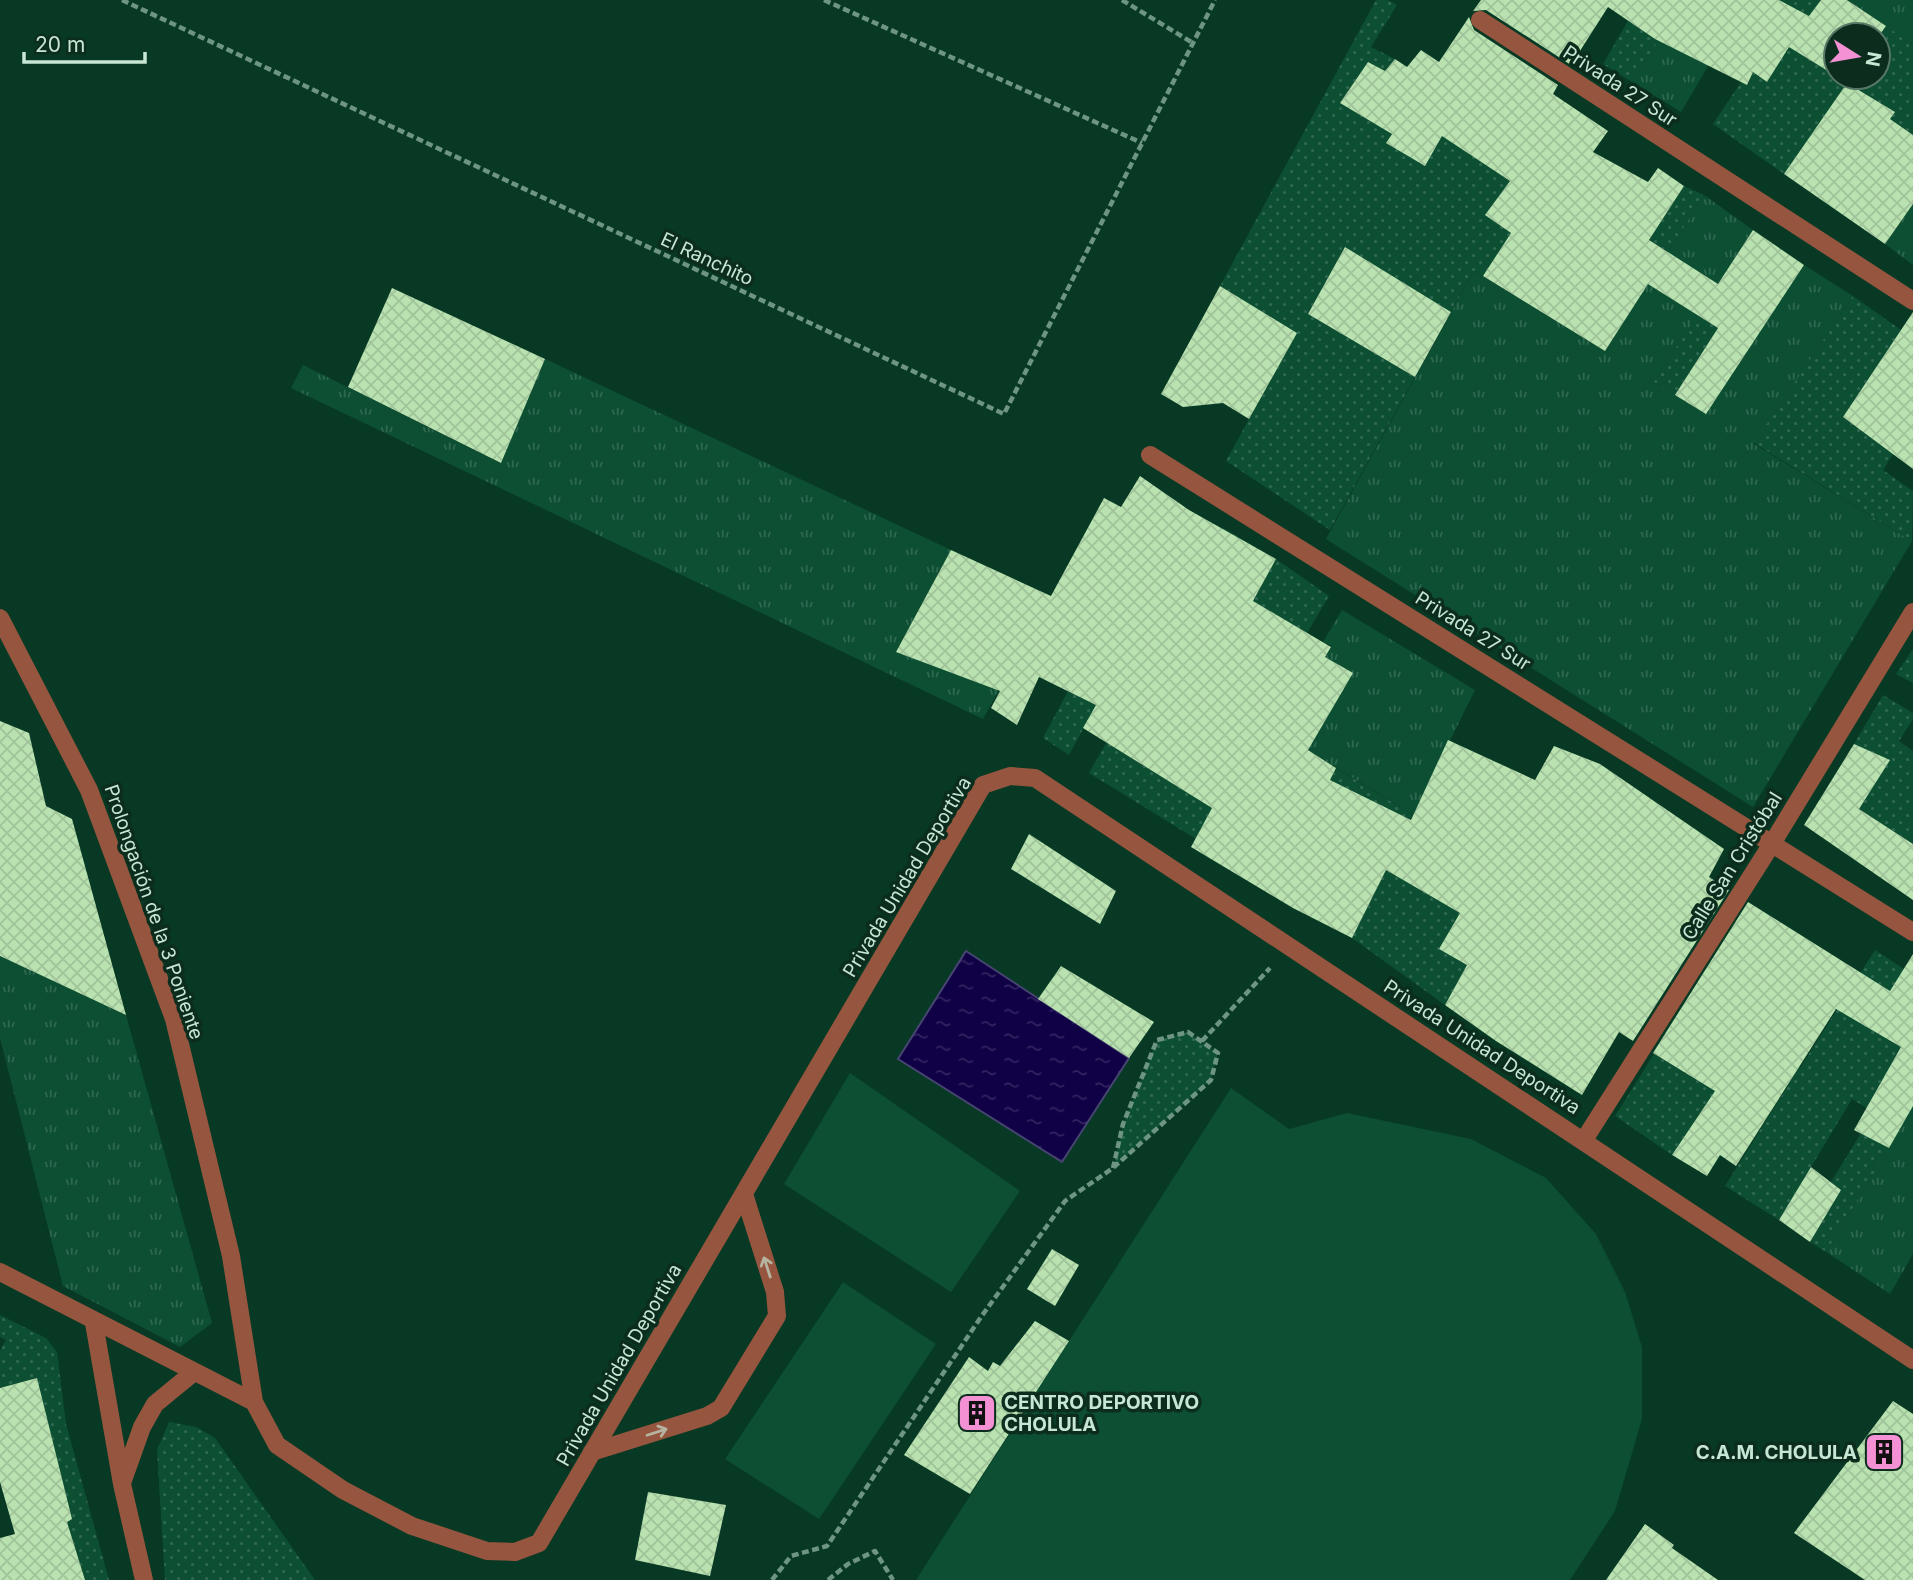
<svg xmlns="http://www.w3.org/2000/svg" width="1913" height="1580" font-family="Inter,sans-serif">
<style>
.grass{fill:url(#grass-tufts)}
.park{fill:url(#park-dots);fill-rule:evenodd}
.pitch{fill:#0d4f33}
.water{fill:url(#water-ripples);stroke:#474571;stroke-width:2}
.building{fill:url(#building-cross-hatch)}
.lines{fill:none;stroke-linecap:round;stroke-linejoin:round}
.path{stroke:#6e9582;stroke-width:4.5;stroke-dasharray:7 3.5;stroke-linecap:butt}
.lane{stroke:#96553e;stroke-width:18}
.street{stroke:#96553e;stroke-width:18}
.oneway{stroke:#b6b3a0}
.labels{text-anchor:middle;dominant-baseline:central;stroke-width:7;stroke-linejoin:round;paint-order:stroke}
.street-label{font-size:19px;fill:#c8e6d4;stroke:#0c2d1d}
.poi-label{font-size:19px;font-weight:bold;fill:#c8e6d4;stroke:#0c2d1d;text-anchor:start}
</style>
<defs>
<pattern id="grass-tufts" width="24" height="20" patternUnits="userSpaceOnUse" patternTransform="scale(1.75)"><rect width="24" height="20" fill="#0d4f33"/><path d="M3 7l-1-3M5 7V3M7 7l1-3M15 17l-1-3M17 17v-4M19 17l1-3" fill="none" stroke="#2f6850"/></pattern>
<pattern id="park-dots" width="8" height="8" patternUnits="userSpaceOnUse" patternTransform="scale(1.75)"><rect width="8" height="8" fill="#0d4f33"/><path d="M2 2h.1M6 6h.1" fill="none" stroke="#2f6850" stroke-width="1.8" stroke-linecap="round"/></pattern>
<pattern id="water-ripples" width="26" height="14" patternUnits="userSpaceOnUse" patternTransform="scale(1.75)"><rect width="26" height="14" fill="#100046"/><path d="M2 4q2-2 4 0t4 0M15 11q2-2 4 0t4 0" fill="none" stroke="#312560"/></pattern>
<pattern id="building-cross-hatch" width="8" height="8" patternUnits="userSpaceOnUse" patternTransform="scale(1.75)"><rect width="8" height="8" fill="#b9e2b0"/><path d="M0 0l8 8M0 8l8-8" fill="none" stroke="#a0c39a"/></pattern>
</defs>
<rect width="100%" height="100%" fill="#073924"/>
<!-- grass -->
<path class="grass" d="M1683 0H1747L1681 112 1632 82Z
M1847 0H1913V45Z
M1704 195 1753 230 1654 382 1705 413 1804 265 1853 296 1754 444 1912 541 1753 807 1326 539 1474 271 1605 351Z
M1913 204V265L1885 244Z
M545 359 951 550 896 652 945 670 1050 597 983 719 291 388 303 365 500 463Z
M1342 610 1475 690 1413 815 1308 750 1352 673 1325 657 1332 646 1323 642Z
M0 956 126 1015 212 1323 180 1347 63 1286 0 1038Z
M1913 1107V1254L1890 1294 1826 1252Z"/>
<!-- park -->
<path class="park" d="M1376 0H1388L1397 5 1371 47 1395 59 1385 71 1368 62 1340 103 1392 134 1386 143 1442 135 1510 181 1486 215 1511 233 1483 276 1474 271 1451 312 1345 248 1308 314 1415 377 1330 530 1226 461 1296 334 1220 286Z
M1779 0H1821L1807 19 1836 77 1847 83 1851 77H1878V37L1886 26 1913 45V135L1890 119 1894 112 1848 83 1784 174 1713 124 1741 82 1747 85 1753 72 1767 82 1778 64Z
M1628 21 1658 41 1632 82 1603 64Z
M1684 186 1704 195 1668 252 1649 240Z
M1853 296 1901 330 1843 417 1893 454 1883 470 1913 491 1912 541 1754 443Z
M1697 315 1718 328 1675 395 1654 382Z
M1223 528 1252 545 1212 623 1112 746 1163 778 1216 801 1196 839 1089 773 1157 655Z
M1276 559 1329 596 1307 633 1253 601Z
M1913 649V683L1896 674Z
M1068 691 1096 705 1069 755 1043 738Z
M1883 695 1913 713V719L1899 741 1913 751V844L1859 809 1869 751 1854 744Z
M1336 768 1413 815 1379 866 1460 913 1513 880 1445 1005 1352 938 1379 884 1307 825ZM1351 790 1378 804 1363 838 1333 824Z
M1875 950 1904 969 1868 1027 1901 1047 1895 1058 1913 1071V1107L1900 1129 1852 1099 1779 1220 1725 1186 1789 1084 1775 1076 1777 1052 1800 1068Z
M1188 1032 1218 1053 1211 1080 1113 1168 1123 1124 1157 1040Z
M1654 1054 1715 1091 1672 1155 1615 1116Z
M1861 1133 1889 1148 1826 1252 1810 1242 1841 1190 1831 1182Z
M0 1315 46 1338 57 1352 66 1424 109 1580H85L67 1522 37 1379 0 1388V1351L6 1340 0 1337Z
M169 1422 196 1427 215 1438 315 1580H165L157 1450Z"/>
<!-- pitch -->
<path class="pitch" d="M850 1073 1020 1191 951 1292 784 1184Z
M1231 1088 1289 1129 1347 1113 1471 1139 1546 1178 1596 1234 1625 1292 1642 1347V1419L1615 1511 1570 1580H916Z
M843 1282 936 1344 819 1519 725 1459Z"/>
<!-- water -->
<path class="water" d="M966 951 1129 1058 1062 1162 898 1059Z"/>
<!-- building -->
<path class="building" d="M1481 0H1779L1809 16 1821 0H1847L1886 26 1878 37 1836 35V76L1789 47 1767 82 1753 72 1747 85 1655 39 1608 7 1571 65 1486 10 1473 11Z
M1469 17 1474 30 1558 85 1553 94 1608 131 1593 152 1648 182 1658 168 1684 186 1649 240 1718 284 1753 230 1804 265 1706 414 1675 395 1718 328 1648 284 1605 351 1483 276 1511 233 1485 215 1510 181 1442 136 1425 166 1386 143 1392 134 1340 103 1368 62 1385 71 1395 59 1407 67 1421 50 1439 62Z
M1847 83 1895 112 1890 119 1913 135V204L1885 244 1784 174Z
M1345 247 1451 312 1415 377 1308 314Z
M1220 286 1297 333 1249 419 1223 403 1183 407 1161 394Z
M392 288 545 359 501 463 348 387Z
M1913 312V469L1843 417Z
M1140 476 1189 510 1276 559 1253 601 1331 647 1325 657 1353 673 1308 750 1336 768 1330 780 1411 820 1448 740 1535 780 1554 746 1600 764 1724 849 1709 877 1729 890 1633 1041 1619 1032 1582 1095 1496 1041 1445 1005 1467 965 1439 949 1460 913 1386 870 1352 938 1293 908 1191 847 1212 808 1083 728 1096 705 1039 677 1017 725 991 708 1000 691 896 652 951 550 1051 596 1104 498 1121 507Z
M0 721 29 733 46 806 72 819 126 1015 0 956Z
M1854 744 1890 760 1859 809 1913 844V900L1804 825Z
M1029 834 1116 891 1100 924 1011 869Z
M1748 902 1890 991 1913 954V1106L1889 1148 1854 1130 1901 1047 1836 1009 1736 1166 1720 1155 1707 1176 1672 1155 1715 1091 1653 1053Z
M1061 966 1154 1022 1129 1058 1038 999Z
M1811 1167 1841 1190 1810 1242 1779 1220Z
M1052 1249 1079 1265 1055 1306 1027 1289Z
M1035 1321 1069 1341 970 1494 904 1455 969 1357 988 1371 993 1362 1000 1366Z
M37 1378 72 1519 67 1522 85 1580H0V1538L15 1534 0 1482V1388Z
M1893 1401 1913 1414V1580H1865L1794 1533Z
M648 1492 726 1505 710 1576 635 1560Z
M1645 1524 1674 1545 1672 1548 1718 1580H1606Z"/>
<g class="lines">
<!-- path -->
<path class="path" d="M122 0 1004 414 1215 0
M824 0 1142 143
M1122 0 1193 43
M1202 1041 1270 968
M772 1580 791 1556 827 1546 981 1317 1065 1201 1113 1168 1211 1080 1218 1053 1188 1032 1157 1040 1123 1124 1113 1168
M828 1580 848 1564 875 1551 893 1580"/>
<!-- lane -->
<path class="lane" d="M592 1452 707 1416 721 1408 777 1316 775 1292 744 1194"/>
<!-- street -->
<path class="street" d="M1480 20 1913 301
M1150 455 1913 932
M0 618 89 790 174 1019 231 1256 254 1402 277 1445 343 1490 412 1526 487 1551 515 1552 539 1543 983 785 1010 776 1035 778 1913 1360
M1584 1140 1773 842 1913 612
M0 1272 254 1402
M94 1323 122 1484 144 1580
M122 1483 142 1427 155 1404 194 1372"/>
</g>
<!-- one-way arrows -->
<defs><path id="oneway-shaft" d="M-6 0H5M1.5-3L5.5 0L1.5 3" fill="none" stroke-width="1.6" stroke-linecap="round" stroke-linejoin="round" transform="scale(1.75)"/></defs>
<g class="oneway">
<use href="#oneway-shaft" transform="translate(767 1267) rotate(-108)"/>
<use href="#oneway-shaft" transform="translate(657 1432) rotate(-18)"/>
</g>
<!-- icons -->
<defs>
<g id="building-square" transform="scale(2.0125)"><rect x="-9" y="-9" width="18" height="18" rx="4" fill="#f491d4" stroke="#0c2d1d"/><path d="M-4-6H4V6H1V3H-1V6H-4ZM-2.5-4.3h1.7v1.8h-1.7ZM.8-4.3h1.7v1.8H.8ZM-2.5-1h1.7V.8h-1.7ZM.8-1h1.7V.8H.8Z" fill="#111"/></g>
</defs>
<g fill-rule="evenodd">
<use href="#building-square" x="977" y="1413"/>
<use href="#building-square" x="1884" y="1452"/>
</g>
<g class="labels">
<!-- street labels -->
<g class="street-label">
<text transform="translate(1620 86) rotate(33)">Privada 27 Sur</text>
<text transform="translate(707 259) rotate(25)">El Ranchito</text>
<text transform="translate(1473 631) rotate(32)">Privada 27 Sur</text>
<text transform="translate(1732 866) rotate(-58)">Calle San Cristóbal</text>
<text transform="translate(907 877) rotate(-59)">Privada Unidad Deportiva</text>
<text transform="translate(154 912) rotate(71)">Prolongación de la 3 Poniente</text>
<text transform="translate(1482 1047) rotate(33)">Privada Unidad Deportiva</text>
<text transform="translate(619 1365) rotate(-60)">Privada Unidad Deportiva</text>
</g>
<!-- poi labels -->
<g class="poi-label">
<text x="1004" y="1402">CENTRO DEPORTIVO<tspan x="1004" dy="22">CHOLULA</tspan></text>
<text x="1857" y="1452" text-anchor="end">C.A.M. CHOLULA</text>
</g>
</g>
<!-- north arrow -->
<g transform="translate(1857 56) rotate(101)"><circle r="33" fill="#0c2d1d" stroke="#577766" stroke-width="2"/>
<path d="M0-5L12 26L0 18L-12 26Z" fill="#f491d4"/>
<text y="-10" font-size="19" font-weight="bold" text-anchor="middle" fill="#c8e6d4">N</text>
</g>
<!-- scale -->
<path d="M24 52v10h121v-10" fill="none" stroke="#c8e6d4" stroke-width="3.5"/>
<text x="35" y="52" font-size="21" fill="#c8e6d4" stroke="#0c2d1d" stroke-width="5" paint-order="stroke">20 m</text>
</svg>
